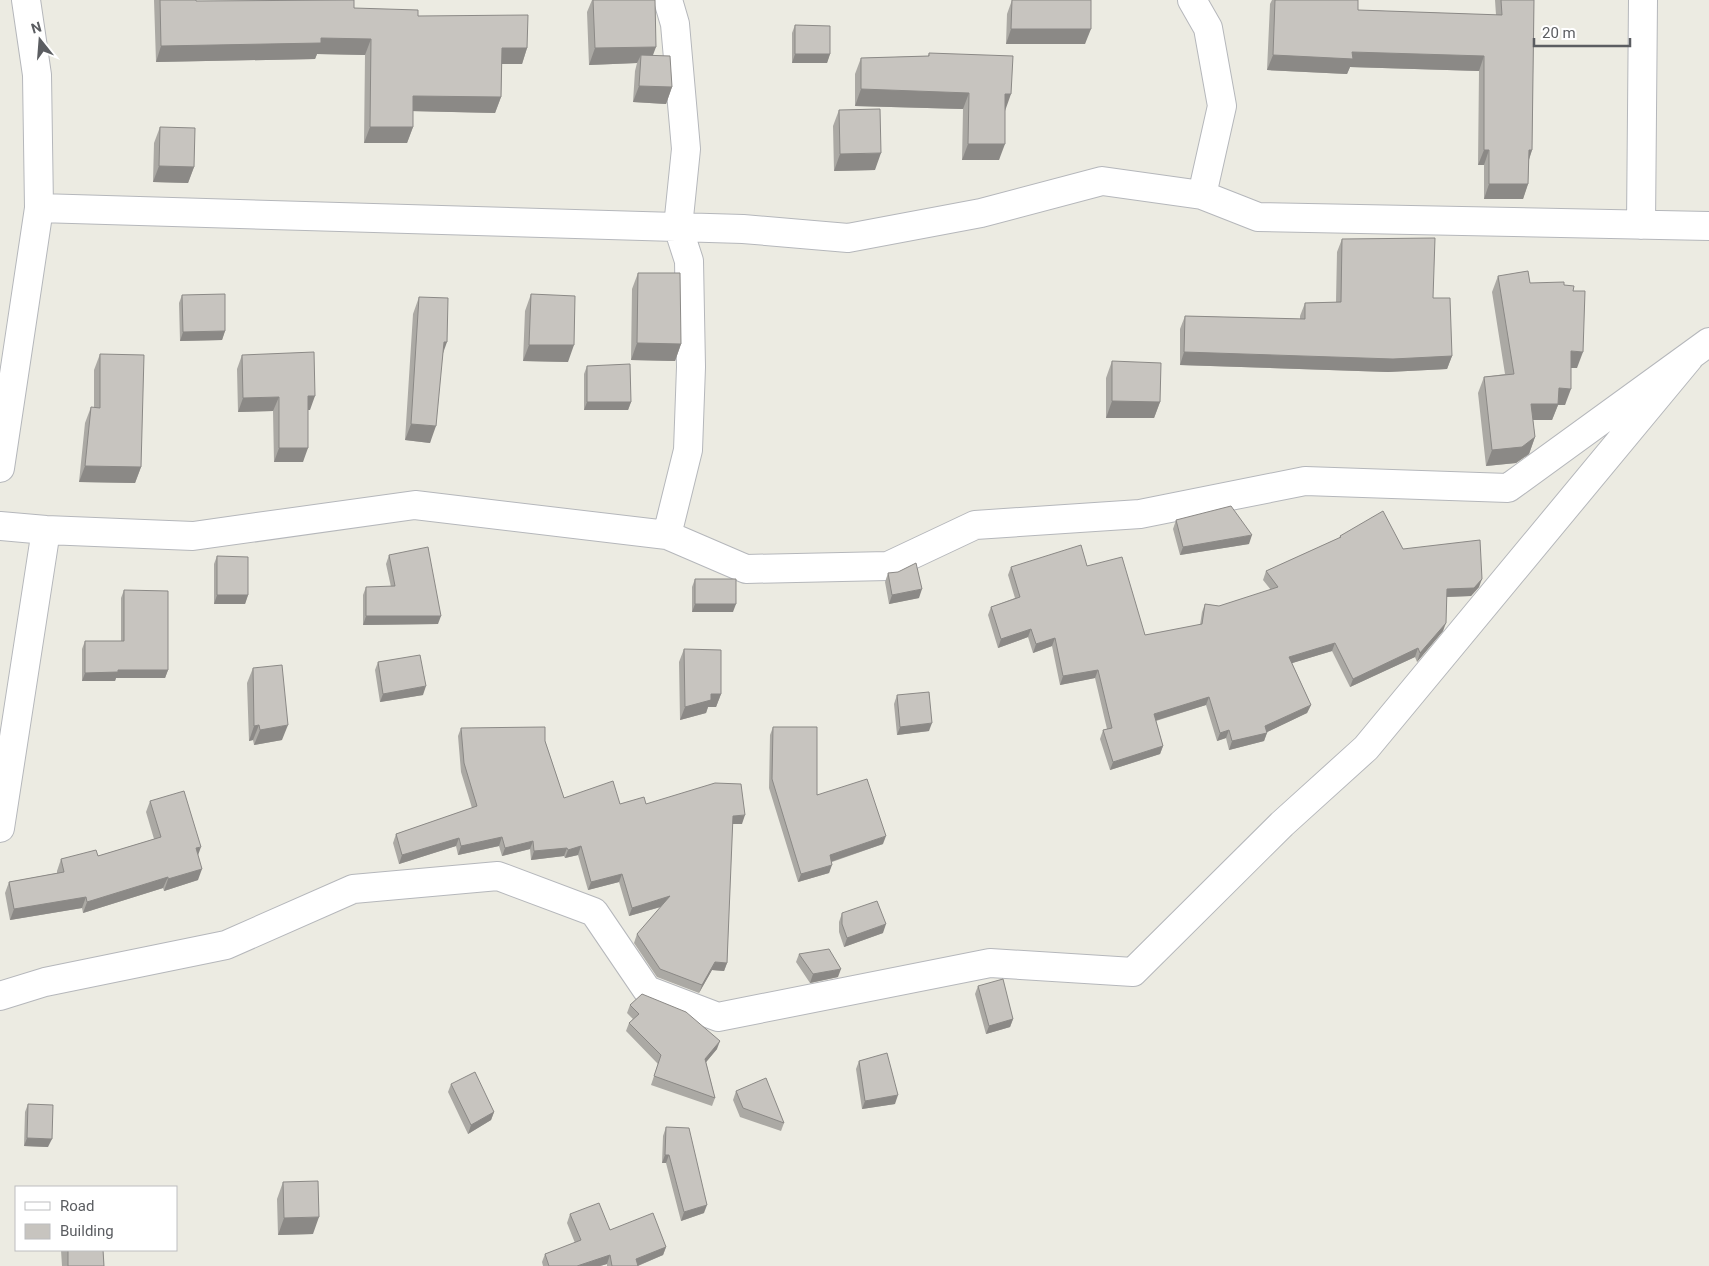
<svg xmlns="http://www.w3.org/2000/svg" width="1709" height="1266" font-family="Roboto,sans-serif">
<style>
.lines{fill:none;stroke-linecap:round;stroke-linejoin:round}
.minor-casing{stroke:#b5b7bb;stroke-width:30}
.minor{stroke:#fff;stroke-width:28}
.wall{fill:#aba9a4}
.shaded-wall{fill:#8b8986}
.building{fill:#c7c4bf;stroke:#8b8986}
</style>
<rect width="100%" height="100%" fill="#ecebe2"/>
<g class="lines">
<!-- minor casing -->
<g class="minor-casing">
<path id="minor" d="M1192 0 1208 28 1222 106 1202 195
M39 208 743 229 848 238 981 213 1102 181 1202 195 1258 217 1709 226
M1641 225 1643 0
M0 468 39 208 37 75 26 0
M0 526 46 530 193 536 415 505 667 535 746 569 888 566 975 525 1140 514 1305 481 1508 488 1709 342
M667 535 688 450 691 367 689 261 678 227 686 149 675 24 668 0
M0 828 46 530
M0 996 45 982 226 945 353 889 498 876 594 912 647 990 718 1017 990 963 1133 972 1282 824 1366 748 1689 358"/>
</g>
<!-- minor -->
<use href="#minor" class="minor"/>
</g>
<!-- wall -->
<path class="wall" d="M154 0H196V1L354 8 418 16 527 48 522 64H502L501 97 495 113 413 111V127L407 143H364L365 55 317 54 315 59 156 62Z
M592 0H655L653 55 672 87 666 104 633 102 635 71 637 63 589 65 587 12Z
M1012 0H1091L1085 44H1006L1007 14Z
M1272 0H1358V10L1496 15 1495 0H1534L1532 150 1529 160 1528 184 1523 199H1484V165H1478L1479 71 1350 67 1347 74 1267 70 1270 4Z
M795 25 830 54 827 63H792V33Z
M929 53 1005 111 999 160H962L963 109 855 106V74L861 58 928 56Z
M839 110 875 170 834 171 833 126Z
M160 127 194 167 188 183 153 182 154 143Z
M1342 239 1433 298 1452 356 1447 369 1388 372 1180 365V329L1185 316 1300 319V316L1305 303 1336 302 1337 252Z
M638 273 681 344 675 361 631 360 632 289Z
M1498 276 1530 283 1577 368H1571L1565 405H1558L1552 420H1533L1535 437 1529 454 1516 463 1486 466 1478 393 1484 377 1505 374 1492 292Z
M531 294 568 362 523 361 525 311Z
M182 295 225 331 222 340 180 341 179 303Z
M419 297 443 354 430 443 405 440 413 314Z
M100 354 141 467 135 483 79 482 85 423 91 407 94 408V370Z
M242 355 310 410H308L303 462H274L273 411 238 412 237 369Z
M1112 361 1160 402 1154 418H1106V378Z
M587 366 631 402 628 410H584V374Z
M1176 520 1249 544 1180 555 1173 529Z
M1340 536 1403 549 1479 587 1471 596 1447 597 1443 631 1417 662 1415 657 1350 687 1332 651 1292 663 1311 705 1307 713 1267 732 1264 741 1229 750 1226 738 1217 741 1206 705 1156 721 1163 746 1160 754 1110 770 1100 739 1103 730 1107 729 1095 678 1060 685 1052 646 1033 653 1028 637 998 648 988 615 991 607 1015 598 1008 575 1011 567 1087 566 1145 635 1200 625 1202 612 1205 604 1219 606 1271 590 1263 580 1266 571 1339 538Z
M389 555 438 624 363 625V595L366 587H391L386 564Z
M217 556 248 595 245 604H214V564Z
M888 573 919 598 889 604 885 582Z
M695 579 733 612H692V587Z
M124 590 168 670 165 678H116L115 681H82V649L85 641H121V598Z
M684 649 721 694 716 707H708L706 713 680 720 679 662Z
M378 662 423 695 380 702 375 670Z
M253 668 282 740 254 745 253 740 249 741 247 683Z
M897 695 929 731 897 735 894 704Z
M773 727 817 795 883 844 832 862 829 873 798 882 769 788 770 735Z
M461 728 545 741 564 798 620 804H646L742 824H732L727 963 724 971 712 970 699 993 657 977 634 943 637 934 661 907 629 916 619 882 588 890 578 855 565 858 564 856 531 860 530 849 502 856 499 846 458 855 456 846 399 864 393 843 396 834 472 808 461 772 458 736Z
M150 801 198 855V880L164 891 163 888 83 913 82 908 10 920 5 893 9 882 57 873V871L61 859 98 856 154 839 146 812Z
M842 913 883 933 844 947 839 932V922Z
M799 954 838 977 810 983 796 962Z
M978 986 1013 1019 1010 1027 986 1034 975 994Z
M630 1005 717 1049 706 1062 715 1098 712 1106 651 1085 658 1064 626 1031 629 1023 633 1019 627 1013Z
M859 1061 895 1104 862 1109 856 1069Z
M451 1084 494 1112 491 1120 468 1134 448 1092Z
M736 1091 784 1123 781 1131 740 1117 733 1100Z
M28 1104 48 1147 24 1146 25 1112Z
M666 1127 704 1213 681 1221 666 1163H662L663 1136Z
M283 1182 313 1234 278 1235 277 1199Z
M570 1214 610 1230 666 1247 663 1255 638 1266H607V1264L600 1266H543L542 1262 545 1254 575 1243 567 1223Z
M61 1250H103L104 1266H62Z"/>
<!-- shaded-wall -->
<path class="shaded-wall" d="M1011 29H1091L1085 44H1006Z
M321 38 371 39 365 55 317 54 315 59 156 62 161 46Z
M656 47 650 63 641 55 637 63 589 65 595 48Z
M502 48H527L522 64H496Z
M1352 52 1484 56 1479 71 1350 67 1347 74 1267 70 1273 55Z
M795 54H830L827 63H792Z
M639 86 672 87 666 104 633 102Z
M861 89 969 93 963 109 855 106Z
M1005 94H1011L1005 111Z
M413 96 501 97 495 113 408 111Z
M370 127H413L407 143H364Z
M968 144H1005L999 160H962Z
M1484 150H1489L1484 165H1478Z
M1529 150H1532L1527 165Z
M881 153 875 170 834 171 840 154Z
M159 166 194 167 188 183 153 182Z
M1489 184H1528L1523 199H1484Z
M225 331 222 340 180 341 183 332Z
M444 342H447L441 359Z
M637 343 681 344 675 361 631 360Z
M529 345H574L568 362 523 361Z
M1571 351 1583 352 1577 368H1565Z
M1184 352 1452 356 1447 369 1388 372 1180 365Z
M1559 388 1571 389 1565 405H1558L1552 420H1525L1531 404Z
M308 396H315L310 410H303Z
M279 397 273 411 238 412 243 398Z
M1112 401 1160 402 1154 418H1106Z
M587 402H631L628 410H584Z
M411 424 436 426 430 443 405 440Z
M1535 437 1529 454 1516 463 1486 466 1492 450Z
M279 448H308L303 462H274Z
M85 466 141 467 135 483 79 482Z
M1252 535 1249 544 1180 555 1183 547Z
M1482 579 1479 587 1471 596 1444 597 1447 589Z
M922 589 919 598 889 604 892 595Z
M217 595H248L245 604H214Z
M695 604H736L733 612H692Z
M366 616H441L438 624 363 625Z
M1446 623 1443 631 1417 662 1420 653Z
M1031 629 1028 637 998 648 1001 639Z
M1055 638 1052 646 1033 653 1036 644Z
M1335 643 1332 651 1286 665 1289 657Z
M1418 648 1415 657 1350 687 1353 679Z
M118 670H168L165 678H116L115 681H82L85 673Z
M1098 670 1095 678 1060 685 1063 676Z
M426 686 423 695 380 702 383 694Z
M711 694H721L716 707H708L706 713 680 720 685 707Z
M1209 697 1206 705 1151 722 1154 714Z
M1311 705 1307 713 1263 734 1267 733 1264 741 1229 750 1232 741Z
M932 723 929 731 897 735 900 727Z
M259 725 253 740 249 741 254 726Z
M288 725 282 740 254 745 260 730Z
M1229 730 1226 738 1217 741 1220 733Z
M1163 746 1160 754 1110 770 1113 762Z
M745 815 742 824H730L733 816Z
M886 836 883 844 827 863 830 855Z
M502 837 499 846 458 855 461 846Z
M459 838 456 846 399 864 402 855Z
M533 841 530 849 502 856 505 848Z
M581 846 578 855 565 858 568 850Z
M201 847 197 858 196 848Z
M567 848 564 856 531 860 534 851Z
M832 865 829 873 798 882 801 874Z
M202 869 198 880 164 891 168 879Z
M622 874 619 882 588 890 591 882Z
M168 877 163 888 83 913 87 902Z
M670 896 667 905 629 916 632 908Z
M86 897 82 908 10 920 14 909Z
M886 924 883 933 844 947 847 938Z
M715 962 727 963 724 971 712 970 699 993 702 985Z
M841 969 838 977 810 983 813 974Z
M1013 1019 1010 1027 986 1034 989 1026Z
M720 1041 717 1049 702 1067 705 1059Z
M898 1095 895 1104 862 1109 865 1101Z
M494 1112 491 1120 468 1134 471 1125Z
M27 1138 52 1139 48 1147 24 1146Z
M665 1155H669L666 1163H662Z
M707 1205 704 1213 681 1221 684 1212Z
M319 1217 313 1234 278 1235 284 1218Z
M666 1247 663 1255 637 1266 636 1259Z
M610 1255 607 1264 600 1266H577Z"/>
<!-- building -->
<path class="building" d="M160 0H196V1L354 0V8L418 10V16L528 15 527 48H502L501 97 413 96V127H370L371 39 321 38V43L161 46Z
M593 0H655L656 47 595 48Z
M1012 0H1091V29H1011Z
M1275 0H1358V10L1502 15 1501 0H1534L1532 150H1529L1528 184H1489V150H1484V56L1352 52 1353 59 1273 55Z
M795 25 830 26V54H795Z
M929 53 1013 56 1011 94H1005V144H968L969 93 861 89V58L929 56Z
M641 55 670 56 672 87 639 86Z
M880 109 881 153 840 154 839 110Z
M160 127 195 128 194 167 159 166Z
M1435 238 1433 298H1450L1452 356 1393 359 1184 352 1185 316 1305 319V303L1341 302 1342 239Z
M1528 271 1530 283 1564 282V285L1574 286 1573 291H1585L1583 352 1571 351V389L1559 388 1558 404H1531L1535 437 1522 447 1492 450 1484 377 1514 374 1498 276Z
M638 273H680L681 344 637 343Z
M225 294V331L183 332 182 295Z
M531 294 575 296 574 345H529Z
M419 297 448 298 447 342H444L436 426 411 424Z
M314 352 315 396H308V448H279V397L243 398 242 355Z
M100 354 144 355 141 467 85 466 91 407 100 408Z
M1112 361 1161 363 1160 402 1112 401Z
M630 364 631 402H587V366Z
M1231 506 1252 535 1183 547 1176 520Z
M1383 511 1403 549 1480 540 1482 579 1474 588 1447 589 1446 623 1420 653 1418 648 1353 679 1335 643 1289 657 1311 705 1265 726 1267 733 1232 741 1229 730 1220 733 1209 697 1154 714 1163 746 1113 762 1103 730 1112 728 1098 670 1063 676 1055 638 1036 644 1031 629 1001 639 991 607 1020 597 1011 567 1081 545 1087 566 1122 557 1145 635 1202 624 1205 604 1219 606 1278 587 1266 571 1341 537 1340 536Z
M428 547 441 616H366V587L395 586 389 555Z
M217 556 248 557V595H217Z
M916 563 922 589 892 595 888 573 898 572Z
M695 579H736V604H695Z
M124 590 168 591V670H118V672L85 673V641H124Z
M684 649 721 650V694H711V700L685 707Z
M420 655 426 686 383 694 378 662Z
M282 665 288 725 260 730 259 725 254 726 253 668Z
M929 692 932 723 900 727 897 695Z
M545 727V741L564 798 613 781 620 804 644 797 646 804 715 783 741 784 745 815 733 816 727 963 715 962 702 985 660 969 637 934 670 896 632 908 622 874 591 882 581 846 568 850 567 848 534 851 533 841 505 848 502 837 461 846 459 838 402 855 396 834 477 806 464 763 461 728Z
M773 727H817V795L867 779 886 836 830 855 832 865 801 874 772 779Z
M184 791 201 847 196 848 202 869 168 879V877L87 902 86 897 14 909 9 882 64 872 61 859 96 850 98 856 161 837 150 801Z
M877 901 886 924 847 938 842 924V913Z
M829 949 841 969 813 974 799 954Z
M1003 979 1013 1019 989 1026 978 986Z
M642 994 686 1012 720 1041 705 1059 715 1098 654 1076 661 1055 629 1023 639 1014 630 1005Z
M887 1053 898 1095 865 1101 859 1061Z
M475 1072 494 1112 471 1125 451 1084Z
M766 1078 784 1123 743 1108 736 1091Z
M28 1104 53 1105 52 1139 27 1138Z
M666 1127 689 1128 707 1205 684 1212 669 1155H665Z
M318 1181 319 1217 284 1218 283 1182Z
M599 1203 610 1230 653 1213 666 1247 636 1259 638 1266H612L610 1255 577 1266H549L545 1254 581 1240 570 1214Z
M68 1250H103L104 1266H68Z"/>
<!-- legend -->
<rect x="15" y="1186" width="162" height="65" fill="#ffffff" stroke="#bdbec0"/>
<rect x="25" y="1202" width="25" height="8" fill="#ffffff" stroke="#bdbec0"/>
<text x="60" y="1211" font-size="15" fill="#5b5d61">Road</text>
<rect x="25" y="1224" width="25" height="15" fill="#c7c4bf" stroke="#bdbec0"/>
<text x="60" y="1236" font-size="15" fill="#5b5d61">Building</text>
<!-- north arrow -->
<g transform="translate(40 40) rotate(343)" stroke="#ffffff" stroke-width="4" paint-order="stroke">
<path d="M0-4L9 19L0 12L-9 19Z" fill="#5b5d61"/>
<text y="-8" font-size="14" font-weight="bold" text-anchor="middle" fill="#5b5d61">N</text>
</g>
<!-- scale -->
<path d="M1534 38v8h96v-8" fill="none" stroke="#5b5d61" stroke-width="2.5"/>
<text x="1542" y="38" font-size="15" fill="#5b5d61" stroke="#ffffff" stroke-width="4" paint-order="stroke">20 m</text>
</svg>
